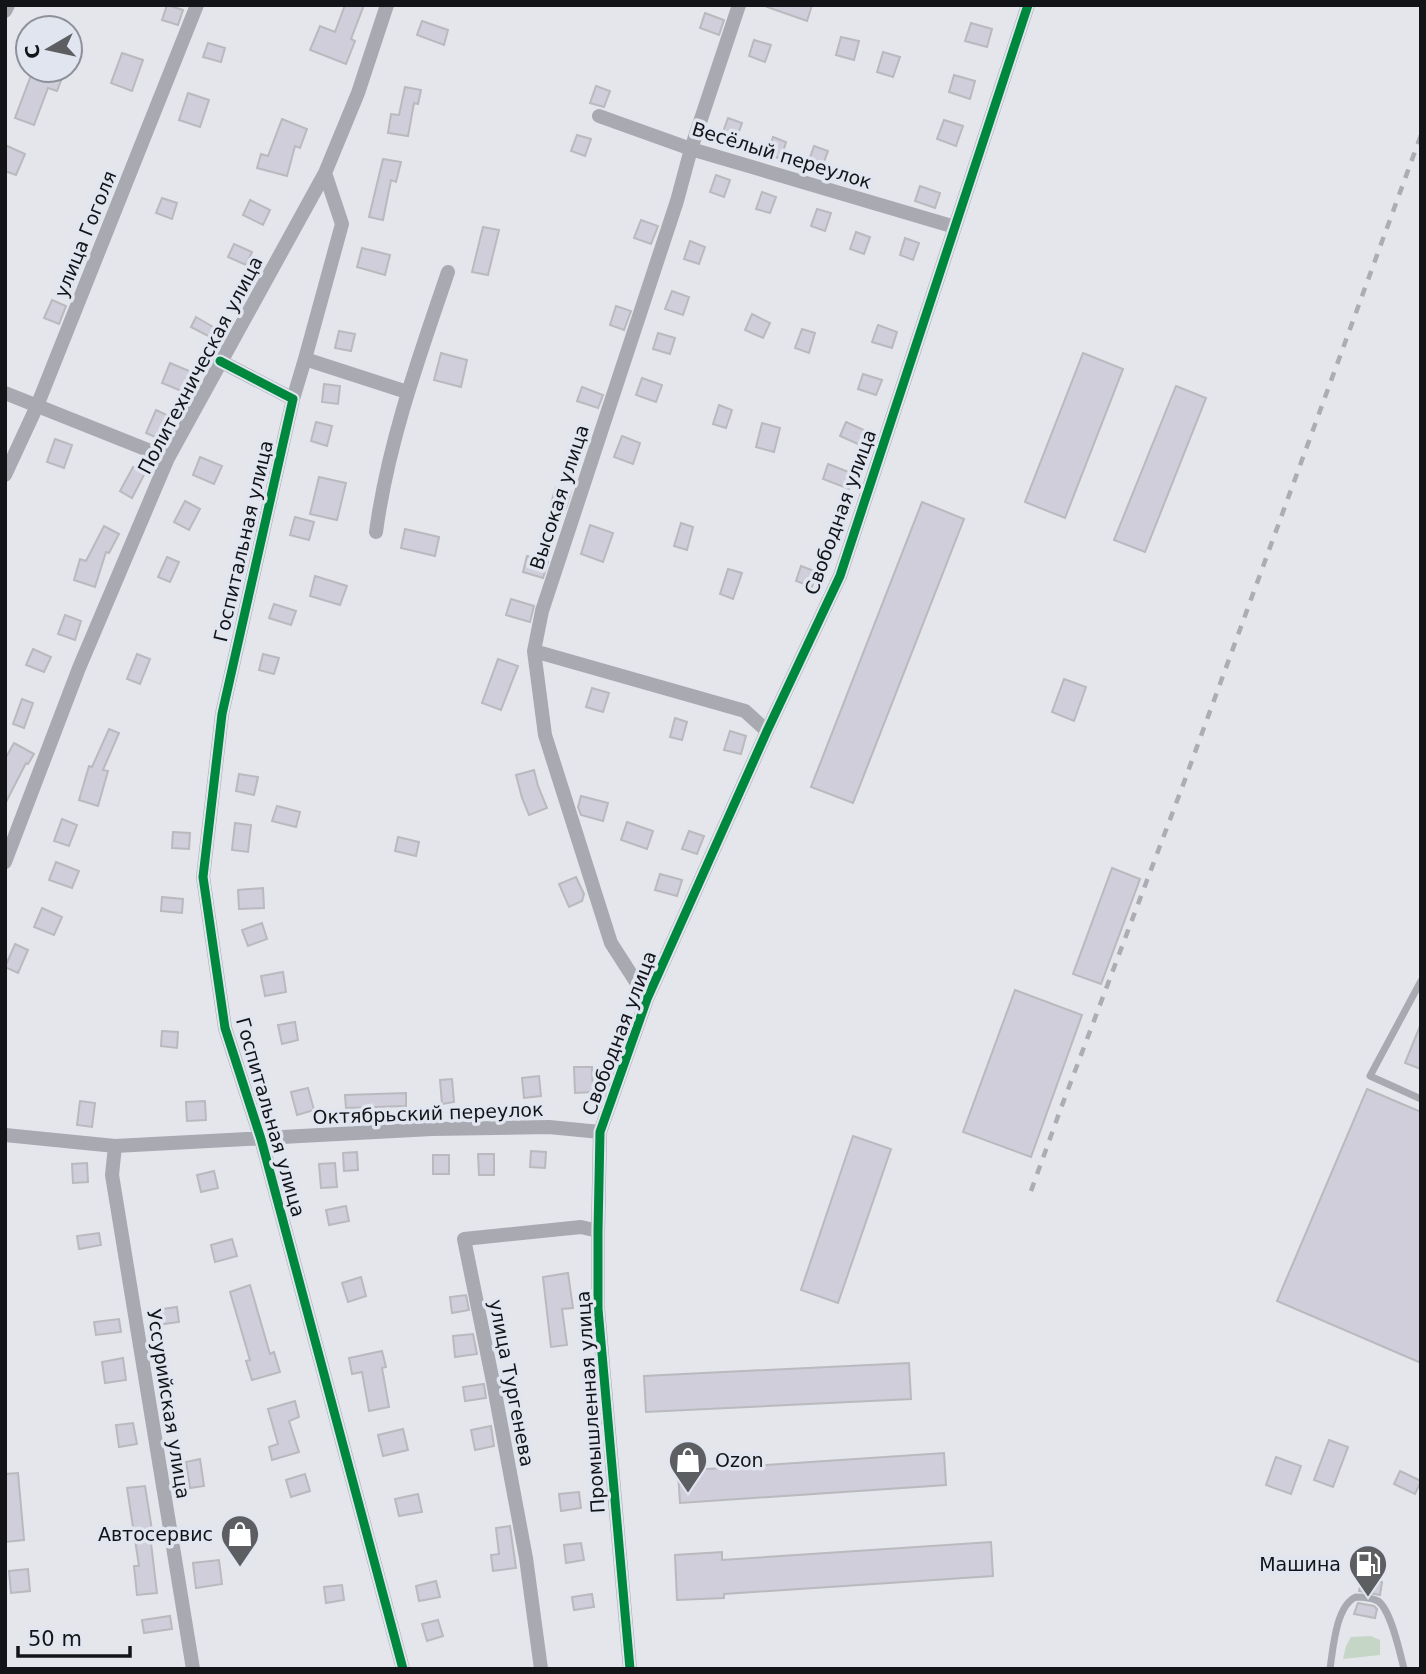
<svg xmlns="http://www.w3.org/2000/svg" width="1426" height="1674" font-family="'DejaVu Sans',sans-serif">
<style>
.green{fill:#c5d6c6}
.building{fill:#d0ceda;stroke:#b9b9be;stroke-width:2}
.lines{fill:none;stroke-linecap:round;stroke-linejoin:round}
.service{stroke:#a9aab1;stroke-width:7}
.minor{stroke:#a9aab1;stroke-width:14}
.rail{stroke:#acacb2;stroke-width:4.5;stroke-dasharray:9 9;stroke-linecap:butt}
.cycleway-casing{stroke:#e0e5f0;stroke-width:13}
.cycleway{stroke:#00873e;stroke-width:9}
.labels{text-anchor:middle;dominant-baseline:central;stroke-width:7;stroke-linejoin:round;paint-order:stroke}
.street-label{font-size:19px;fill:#131418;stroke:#e0e5f0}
.poi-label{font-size:19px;fill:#131418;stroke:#e0e5f0;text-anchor:end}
</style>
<rect width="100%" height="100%" fill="#e4e6ec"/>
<!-- green -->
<path class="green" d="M1371 1636 1380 1640V1655L1343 1659 1346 1646 1351 1637Z"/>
<!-- building -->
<path class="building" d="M167 5 183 10 178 25 162 20Z
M345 5H364L351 39 355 41 346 64 310 50 320 26 335 32Z
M768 5H812L807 21 767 7Z
M705 13 724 20 719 35 700 28Z
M422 21 448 30 444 45 417 35Z
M971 23 992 29 987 47 965 41Z
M841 37 859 41 854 60 836 55Z
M754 40 771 45 765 62 749 56Z
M208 43 225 48 221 62 203 57Z
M883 52 900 57 893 77 877 72Z
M122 53 143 60 132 91 111 83Z
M33 70H65L57 91 48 88 34 125 15 118Z
M954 75 975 81 970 99 949 92Z
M596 86 610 91 604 107 590 103Z
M405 87 421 90 418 104 414 103 408 136 388 133 391 114 399 115Z
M188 93 209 100 200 127 179 120Z
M728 118 742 123 736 140 722 135Z
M282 119 307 129 300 148 295 146 287 176 257 168 261 154 268 156Z
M944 120 963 126 956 146 937 139Z
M577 135 591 139 585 156 571 151Z
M773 137 786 142 781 159 767 154Z
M5 145 25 154 16 175 5 171Z
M814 146 828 151 822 167 808 163Z
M383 159 401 162 396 182 391 180 383 220 369 217Z
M716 175 730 180 724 197 710 192Z
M920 186 940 193 935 208 915 201Z
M762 192 776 197 770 213 756 209Z
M162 198 177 203 172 219 156 213Z
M250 200 270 210 263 225 243 215Z
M817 209 831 213 825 231 811 226Z
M641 220 658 226 651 244 634 238Z
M483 227 499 230 488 275 472 272Z
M856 232 870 237 864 254 850 249Z
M905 238 919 243 913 260 900 255Z
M690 241 705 247 699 264 684 259Z
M234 244 252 252 246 265 228 257Z
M362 248 390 255 385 275 357 267Z
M672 291 689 297 683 315 665 309Z
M52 300 66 306 59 324 44 318Z
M616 306 631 311 624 330 610 325Z
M752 314 770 323 763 338 745 330Z
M196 317 215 328 210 337 191 327Z
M878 325 897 332 892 348 872 342Z
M802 329 815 333 809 353 795 348Z
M339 331 355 334 351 351 335 348Z
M658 333 675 338 670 354 653 349Z
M441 353 467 360 461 387 434 380Z
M1083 353 1123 369 1065 518 1025 502Z
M170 363 194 373 186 393 162 383Z
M863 374 882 380 876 395 858 389Z
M642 378 662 385 656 402 636 395Z
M324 384 340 386 338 404 322 402Z
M1176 386 1206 398 1145 552 1114 540Z
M582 387 603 395 598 408 577 401Z
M719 405 732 410 726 428 713 424Z
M156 410 173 418 164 441 146 433Z
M316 422 332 426 327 446 311 441Z
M846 422 866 431 860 445 840 436Z
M762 423 780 428 774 452 756 447Z
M622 436 640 443 633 464 614 457Z
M55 439 72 445 64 468 47 462Z
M200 457 222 466 214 484 193 475Z
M828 464 854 474 849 489 823 479Z
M133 467 145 473 132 498 120 491Z
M319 477 346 483 337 520 310 514Z
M556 487 571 492 566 508 551 503Z
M185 501 200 509 189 530 174 522Z
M922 502 964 519 853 803 811 787Z
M295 517 314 522 309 540 290 535Z
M681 523 693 527 687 550 674 546Z
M590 525 613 533 603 562 581 554Z
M104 526 119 534 109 553 106 552 95 587 74 580 80 559 86 561Z
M405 529 439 537 435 556 401 548Z
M527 556 548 562 543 578 523 572Z
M167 557 179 562 170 582 158 577Z
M801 566 817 572 812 587 796 581Z
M728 569 742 573 733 599 720 594Z
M315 576 347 586 340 605 310 596Z
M511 599 534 606 530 622 506 615Z
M274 604 296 611 291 625 269 618Z
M65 615 81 621 75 640 58 634Z
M33 649 51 657 44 672 26 665Z
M137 654 150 659 140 684 127 679Z
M263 654 279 658 274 674 259 670Z
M498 659 518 666 501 710 482 703Z
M1064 679 1086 687 1074 721 1052 712Z
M592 688 609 693 603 712 586 707Z
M22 699 33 703 24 728 13 724Z
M675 718 687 722 682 740 670 737Z
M109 729 119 733 103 770 108 771 98 806 79 800 89 766 92 767Z
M730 731 746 736 741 754 724 750Z
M14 743 34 754 28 764 26 763 5 804V759Z
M534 770 538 786 547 808 529 815 522 798 516 775Z
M239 774 258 777 254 795 236 791Z
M581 796 608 803 603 821 581 815 578 807Z
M277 806 300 812 296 827 272 821Z
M62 819 77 825 69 846 54 841Z
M627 822 653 831 647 849 621 840Z
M235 823 251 825 248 852 232 850Z
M689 831 704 836 697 854 682 849Z
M173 832 190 833 189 849 172 848Z
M398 837 419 842 416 856 395 851Z
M56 862 79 871 72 888 49 880Z
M1112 868 1140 879 1101 984 1073 974Z
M660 874 682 880 677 896 655 890Z
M576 877 584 894 582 901 569 907 559 884Z
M263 888 264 908 239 909 238 890Z
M162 897 183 899 182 913 161 911Z
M42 908 62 917 54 935 34 927Z
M262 923 267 939 248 946 242 930Z
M15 944 28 950 18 973 5 967Z
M283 972 286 992 265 996 261 976Z
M1015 990 1082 1015 1031 1157 963 1132Z
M295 1022 298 1040 282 1044 278 1025Z
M1420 1026H1421V1069L1405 1063Z
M162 1031 178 1032 177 1048 161 1046Z
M574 1067H592L593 1092 575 1093Z
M539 1076 541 1096 524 1098 522 1078Z
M452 1079 454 1102 442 1104 440 1080Z
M308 1088 314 1110 297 1115 291 1092Z
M1367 1089 1421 1112V1363L1277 1301Z
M406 1093V1106L346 1108 345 1095Z
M80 1101 95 1103 92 1127 77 1125Z
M205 1101 206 1120 187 1121 186 1102Z
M853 1136 891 1149 838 1303 801 1290Z
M531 1151 546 1152 545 1168 530 1167Z
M357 1152 358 1170 344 1171 343 1153Z
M478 1154H494V1175H479Z
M433 1155H449V1174H433Z
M87 1163 88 1182 73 1183 72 1164Z
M335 1163 337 1187 321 1188 319 1164Z
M214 1171 218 1188 201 1192 197 1175Z
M346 1206 349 1221 329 1225 326 1210Z
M99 1233 101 1245 79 1249 77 1236Z
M232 1239 237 1256 215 1262 211 1245Z
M568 1273 573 1308 562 1309 567 1345 551 1347 543 1277Z
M361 1277 366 1296 348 1302 342 1283Z
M250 1285 270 1354 274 1352 280 1372 252 1380 246 1361 250 1360 230 1292Z
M466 1295 469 1310 452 1313 450 1297Z
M177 1307 179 1322 157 1325 155 1310Z
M119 1319 121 1332 96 1335 94 1322Z
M473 1334 477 1354 455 1357 453 1336Z
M382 1351 386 1367 382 1368 389 1407 369 1411 362 1372 352 1374 349 1358Z
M123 1358 126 1380 105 1383 102 1362Z
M909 1363 911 1399 646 1412 644 1376Z
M484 1384 486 1398 465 1401 463 1387Z
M295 1401 299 1417 289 1421 299 1452 272 1460 269 1447 278 1444 268 1409Z
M133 1423 137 1444 119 1447 116 1425Z
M491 1426 494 1446 475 1450 471 1430Z
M403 1429 408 1450 383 1456 378 1435Z
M1329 1440 1348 1447 1333 1487 1314 1480Z
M944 1453 946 1485 680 1503 678 1471Z
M1276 1457 1301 1466 1291 1494 1266 1485Z
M200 1459 204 1486 190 1488 186 1462Z
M1400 1471 1421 1481 1415 1494 1394 1484Z
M18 1473 24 1540 5 1542V1474Z
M305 1474 310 1491 291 1497 286 1480Z
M145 1486 154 1543H151L157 1593 137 1595 134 1566H139L127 1488Z
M579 1492 581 1508 561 1511 559 1494Z
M418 1494 422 1512 399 1516 395 1499Z
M510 1526 516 1568 493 1571 491 1555 499 1554 496 1528Z
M991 1542 993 1576 724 1594V1598L677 1600 675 1555 722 1552V1560Z
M581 1543 584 1560 566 1563 564 1545Z
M219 1560 222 1584 196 1588 193 1563Z
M28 1569 30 1591 11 1593 9 1571Z
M1362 1578 1382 1582 1380 1595 1359 1591Z
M436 1581 440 1597 419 1601 416 1586Z
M342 1585 344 1600 326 1603 324 1587Z
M592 1594 594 1607 574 1610 572 1597Z
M1358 1603 1374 1606 1377 1609 1375 1618 1354 1614Z
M170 1616 172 1629 144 1633 142 1620Z
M438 1620 443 1636 427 1641 422 1624Z"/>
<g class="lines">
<!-- service -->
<path class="service" d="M1421 981 1370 1076 1421 1099
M1330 1669C1333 1649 1336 1605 1356 1597 1363 1597 1372 1598 1378 1601 1391 1610 1400 1653 1404 1669"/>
<!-- minor -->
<path class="minor" d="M5 11 8 5
M599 116 691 149 955 227
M305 359 342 224 325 173
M220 361 293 399 222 714 203 877 225 1028 261 1139 403 1669
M5 393 168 458
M293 399 305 359 407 392
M5 475 37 406 197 5
M376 532C388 443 419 357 448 272
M534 651 745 711 767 731
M5 862 79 668 168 458 325 173 358 93 387 5
M647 999 611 943 545 735 534 651 542 611 677 201 691 149 739 5
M5 1135 115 1146 432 1129 549 1127 600 1132
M115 1146 112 1175 193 1669
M541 1669 526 1558 493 1382 464 1239 581 1227 598 1231
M630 1669 598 1309V1231L600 1132 647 999 767 731 840 576 1028 5"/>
<!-- rail -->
<path class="rail" d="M1031 1191 1061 1108 1183 785 1421 135"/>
<!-- cycleway casing -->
<g class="cycleway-casing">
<path id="cycleway" d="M220 361 293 399 222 714 203 877 225 1028 261 1139 403 1669
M630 1669 598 1309V1231L600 1132 647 999 767 731 840 576 1028 5"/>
</g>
<!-- cycleway -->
<use href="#cycleway" class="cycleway"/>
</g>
<!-- icons -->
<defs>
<g id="shop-pin" transform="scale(2.0125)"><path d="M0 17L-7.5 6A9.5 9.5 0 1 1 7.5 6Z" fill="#5c5e62" stroke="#e0e5f0"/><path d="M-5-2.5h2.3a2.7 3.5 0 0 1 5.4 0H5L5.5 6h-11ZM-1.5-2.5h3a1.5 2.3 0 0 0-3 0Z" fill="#fff"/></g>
<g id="fuel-pin" transform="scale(2.0125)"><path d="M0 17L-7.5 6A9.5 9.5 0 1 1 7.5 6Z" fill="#5c5e62" stroke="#e0e5f0"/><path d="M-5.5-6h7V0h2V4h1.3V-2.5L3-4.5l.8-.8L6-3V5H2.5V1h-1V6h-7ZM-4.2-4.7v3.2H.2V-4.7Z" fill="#fff"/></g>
</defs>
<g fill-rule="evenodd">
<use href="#shop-pin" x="688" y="1460"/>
<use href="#shop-pin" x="240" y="1534"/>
<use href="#fuel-pin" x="1368" y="1564"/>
</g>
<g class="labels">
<!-- street labels -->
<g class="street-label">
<text transform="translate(782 155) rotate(17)">Весёлый переулок</text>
<text transform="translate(85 234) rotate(-68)">улица Гоголя</text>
<text transform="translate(200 365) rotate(-62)">Политехническая улица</text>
<text transform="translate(559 497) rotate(-72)">Высокая улица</text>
<text transform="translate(840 512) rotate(-70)">Свободная улица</text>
<text transform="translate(243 541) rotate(-77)">Госпитальная улица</text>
<text transform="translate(619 1033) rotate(-69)">Свободная улица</text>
<text transform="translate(428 1113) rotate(-2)">Октябрьский переулок</text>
<text transform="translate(271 1117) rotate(74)">Госпитальная улица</text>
<text transform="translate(512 1383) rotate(79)">улица Тургенева</text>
<text transform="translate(590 1402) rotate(-94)">Промышленная улица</text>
<text transform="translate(169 1404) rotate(81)">Уссурийская улица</text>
</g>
<!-- poi labels -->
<g class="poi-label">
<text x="715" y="1460" text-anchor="start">Ozon</text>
<text x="213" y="1534">Автосервис</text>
<text x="1341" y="1564">Машина</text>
</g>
</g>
<!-- border -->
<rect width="1426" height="1674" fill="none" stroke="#131418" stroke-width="14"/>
<!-- north arrow -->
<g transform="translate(49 49) rotate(261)"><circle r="33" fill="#e0e5f0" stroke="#8e919a" stroke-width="2"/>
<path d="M0-5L12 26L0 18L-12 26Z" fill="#5c5e62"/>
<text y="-10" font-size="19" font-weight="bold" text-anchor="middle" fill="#131418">С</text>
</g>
<!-- scale -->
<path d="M18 1646v10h112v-10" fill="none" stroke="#131418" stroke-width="3.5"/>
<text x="28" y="1646" font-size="21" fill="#131418" stroke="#e0e5f0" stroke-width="5" paint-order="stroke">50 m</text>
</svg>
